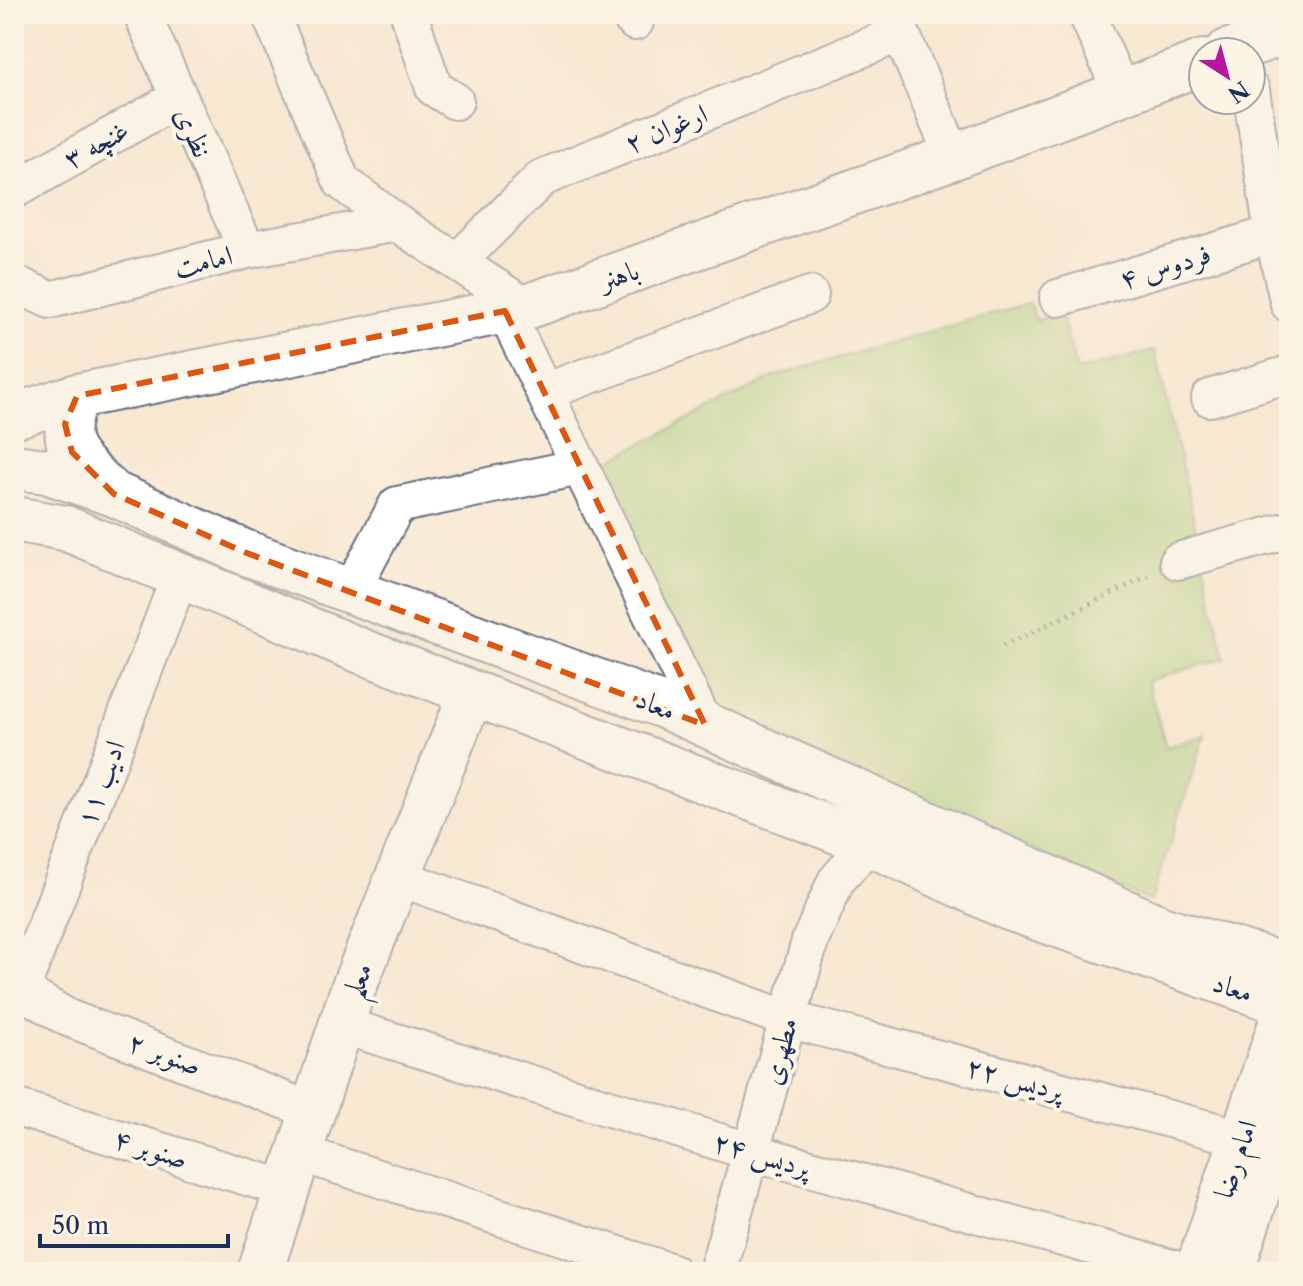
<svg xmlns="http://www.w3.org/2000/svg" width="1303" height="1286" font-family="'Libre Caslon Text',Amiri,serif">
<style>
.green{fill:#a1ce7b;stroke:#5e7e6c;stroke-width:2}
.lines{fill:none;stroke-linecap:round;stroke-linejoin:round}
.minor-casing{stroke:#687087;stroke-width:40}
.major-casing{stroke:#687087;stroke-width:48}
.path{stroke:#687087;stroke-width:5;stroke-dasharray:2 6;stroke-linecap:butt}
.minor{stroke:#fff;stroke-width:36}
.major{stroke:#fff;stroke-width:44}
.marked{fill:none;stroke:#de5710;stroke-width:6;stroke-dasharray:16 10;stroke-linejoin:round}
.labels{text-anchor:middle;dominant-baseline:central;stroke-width:8;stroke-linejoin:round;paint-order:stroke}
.street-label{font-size:28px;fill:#1b2f5e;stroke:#fcf5e5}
</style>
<rect width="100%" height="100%" fill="#fcf5e5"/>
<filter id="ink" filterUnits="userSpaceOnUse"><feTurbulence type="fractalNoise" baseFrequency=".0125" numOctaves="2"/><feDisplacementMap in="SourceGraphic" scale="16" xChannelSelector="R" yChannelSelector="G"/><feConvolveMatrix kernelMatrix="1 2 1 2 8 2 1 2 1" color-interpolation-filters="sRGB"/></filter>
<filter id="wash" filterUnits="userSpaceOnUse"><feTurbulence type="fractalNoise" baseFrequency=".006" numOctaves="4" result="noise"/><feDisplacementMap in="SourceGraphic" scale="32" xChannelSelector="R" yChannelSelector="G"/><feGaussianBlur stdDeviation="1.8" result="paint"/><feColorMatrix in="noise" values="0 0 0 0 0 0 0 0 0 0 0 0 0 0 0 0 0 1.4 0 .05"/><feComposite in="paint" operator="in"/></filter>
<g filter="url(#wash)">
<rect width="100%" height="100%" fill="#f8e8d2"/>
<!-- green -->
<path class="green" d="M1029 303 1036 320 1061 314 1077 371 1155 350 1225 658 1147 681 1166 747 1205 735 1151 902 709 707 586 472 775 376Z"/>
</g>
<g filter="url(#ink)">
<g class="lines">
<!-- minor casing -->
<g class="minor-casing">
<path id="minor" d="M142 14 247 250
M270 14 342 182 397 223 526 307
M409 14 434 88 455 101
M628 14 635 22
M893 14 953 157
M1087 14 1123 96
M1251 90 1273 234 1289 304
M14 190 179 98
M457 262 542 178 901 33
M14 283 50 300 247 250 397 223
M1058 298 1273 234
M505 311 705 725
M544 392 810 295
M1210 398 1289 374
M1178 561 1289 530
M351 591 397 505 580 467
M398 877 787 1019 1242 1138
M14 986 68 1018 313 1111
M21 990 180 576
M341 1025 752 1152 1186 1272
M14 1107 287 1189
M299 1153 672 1272
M717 1272 810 941 836 881 869 843"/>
</g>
<!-- major casing -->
<g class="major-casing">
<path id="major" d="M1227 52 1289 31
M77 396C55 446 73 456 109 490
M14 416 77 396 526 307 953 157 1203 62
M14 467 46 471 114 494 244 552 664 706 1161 928 1289 967
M14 519 65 528 361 651 869 843 1009 908 1289 1005
M260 1272 353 989 471 694
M1197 1272 1289 1000
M1231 1272 1289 1097"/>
</g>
<!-- path -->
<path class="path" d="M1003 646 1154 573"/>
<!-- minor -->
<use href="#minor" class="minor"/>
<!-- major -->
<use href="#major" class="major"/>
</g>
</g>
<!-- marked area -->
<path d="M0 0H1303V1286H0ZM505 311 705 725 244 552 114 494 72 452 65 424 77 396Z" fill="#f8e8d2" fill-opacity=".55" fill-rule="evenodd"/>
<path class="marked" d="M505 311 705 725 244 552 114 494 72 452 65 424 77 396Z"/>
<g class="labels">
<!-- street labels -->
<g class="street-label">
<text transform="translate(666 128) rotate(-22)">ارغوان ۲</text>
<text transform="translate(194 132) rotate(66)">نظری</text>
<text transform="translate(96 144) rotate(-29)">غنچه ۳</text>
<text transform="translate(203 261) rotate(-14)">امامت</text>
<text transform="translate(1165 266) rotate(-17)">فردوس ۴</text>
<text transform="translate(619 275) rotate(-19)">باهنر</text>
<text transform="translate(656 704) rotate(22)">معاد</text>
<text transform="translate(100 783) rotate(-69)">ادیب ۱۱</text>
<text transform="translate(357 980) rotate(-69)">معلم</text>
<text transform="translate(1233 987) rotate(18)">معاد</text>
<text transform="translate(779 1051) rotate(-75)">مطهری</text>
<text transform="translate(165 1053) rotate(20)">صنوبر ۲</text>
<text transform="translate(1015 1078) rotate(15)">پردیس ۲۲</text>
<text transform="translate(151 1148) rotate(17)">صنوبر ۴</text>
<text transform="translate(762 1154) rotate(16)">پردیس ۲۴</text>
<text transform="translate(1235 1159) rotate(-71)">امام رضا</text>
</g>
</g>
<!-- margin -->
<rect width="1303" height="1286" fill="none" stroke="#fcf5e5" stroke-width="48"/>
<!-- north arrow -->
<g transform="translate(1227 76) rotate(144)"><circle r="38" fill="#fcf5e5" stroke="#a2a6af" stroke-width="2"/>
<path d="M0-6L14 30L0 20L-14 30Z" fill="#b5179e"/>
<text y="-12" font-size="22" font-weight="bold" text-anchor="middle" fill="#1b2f5e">N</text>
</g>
<!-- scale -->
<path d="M40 1234v12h188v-12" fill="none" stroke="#1b2f5e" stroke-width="4"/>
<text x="52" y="1234" font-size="24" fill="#1b2f5e" stroke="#fcf5e5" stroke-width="6" paint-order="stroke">50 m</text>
</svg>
